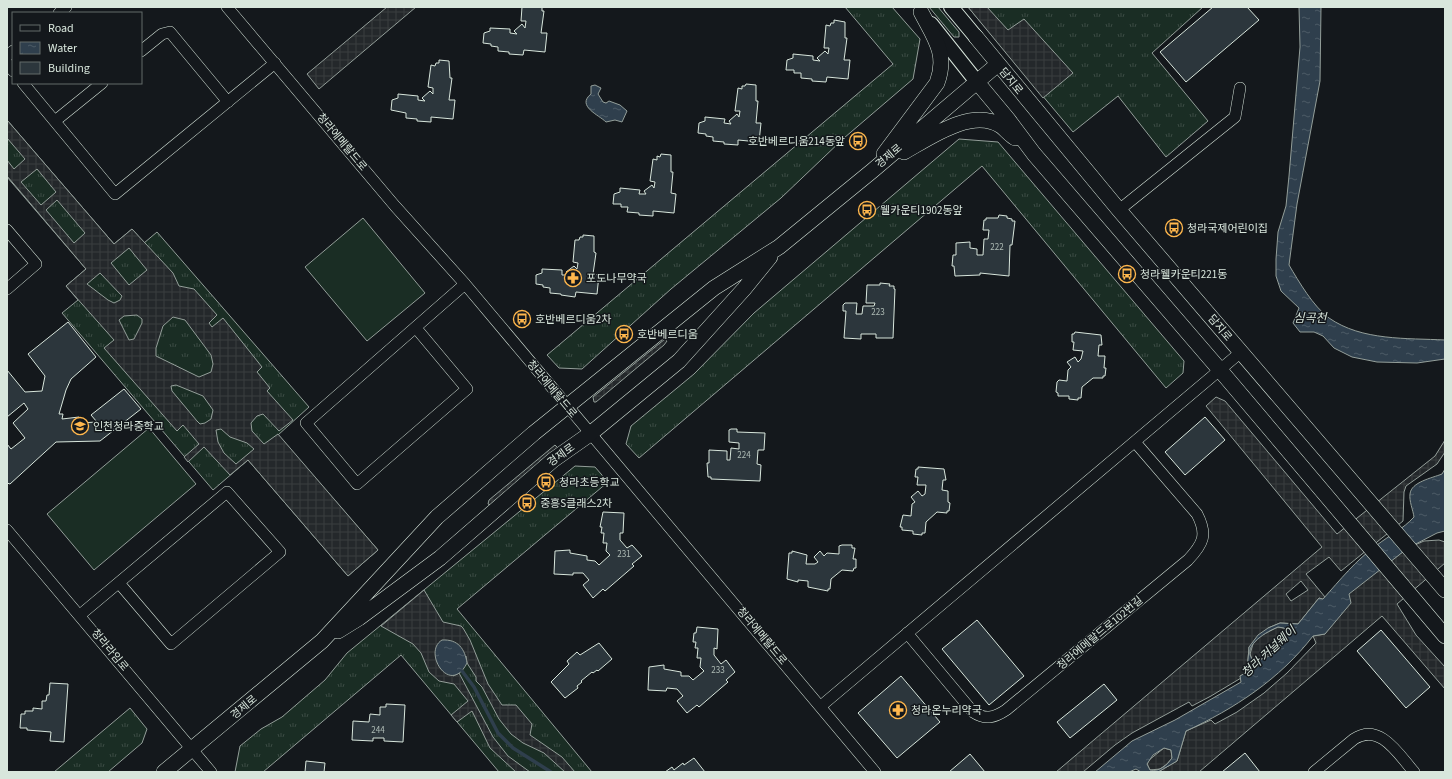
<svg xmlns="http://www.w3.org/2000/svg" width="1452" height="779" font-family="'Source Sans 3','Noto Sans KR',sans-serif">
<style>
.grass{fill:url(#grass-tufts);stroke:#939e99}
.pitch{fill:#1a2d24;stroke:#939e99}
.plaza{fill:url(#plaza-grid);stroke:#939e99;fill-rule:evenodd}
.water{fill:url(#water-ripples);stroke:#939e99;fill-rule:evenodd}
.lines{fill:none;stroke-linecap:round;stroke-linejoin:round}
.stream{stroke:#2f3f4d;stroke-width:3.5}
.building{fill:#2c363c;stroke:#d8e6dc}
.minor-casing{stroke:#d8e6dc;stroke-width:12}
.tertiary-casing{stroke:#d8e6dc;stroke-width:16}
.secondary-casing{stroke:#d8e6dc;stroke-width:16}
.minor{stroke:#14181c;stroke-width:11}
.tertiary{stroke:#14181c;stroke-width:14}
.secondary{stroke:#14181c;stroke-width:15}
.labels{text-anchor:middle;dominant-baseline:central;stroke-width:3;stroke-linejoin:round;paint-order:stroke}
.number-label{font-size:9px;fill:#adbab4}
.street-label{font-size:11px;fill:#d8e6dc;stroke:#14181c}
.poi-label{font-size:11px;fill:#d8e6dc;stroke:#14181c;text-anchor:start}
.water-label{font-size:12px;font-style:italic;fill:#d8e6dc;stroke:#14181c}
</style>
<defs>
<pattern id="grass-tufts" width="24" height="20" patternUnits="userSpaceOnUse"><rect width="24" height="20" fill="#1a2d24"/><path d="M3 7l-1-3M5 7V3M7 7l1-3M15 17l-1-3M17 17v-4M19 17l1-3" fill="none" stroke="#3b4b43"/></pattern>
<pattern id="plaza-grid" width="8" height="8" patternUnits="userSpaceOnUse"><rect width="8" height="8" fill="#24282b"/><path d="M0 4h8M4 0v8" fill="none" stroke="#393d3f"/></pattern>
<pattern id="water-ripples" width="26" height="14" patternUnits="userSpaceOnUse"><rect width="26" height="14" fill="#2f3f4d"/><path d="M2 4q2-2 4 0t4 0M15 11q2-2 4 0t4 0" fill="none" stroke="#4c5b66"/></pattern>
</defs>
<rect width="100%" height="100%" fill="#14181c"/>
<!-- grass -->
<path class="grass" d="M845 7H892L920 39 913 79 844 138 781 198 671 289 582 369 559 368 547 355 893 64Z
M929 7H938L959 32V37H954Z
M968 7H1203L1152 53 1208 121 1166 157 1118 96 1073 132Z
M7 120 114 244 132 229 144 243 157 232 309 407 278 435 378 550 348 576 248 460 213 490 62 313 78 300 66 286 86 269 7 177Z
M959 139 998 142 1184 361 1183 373 1166 388 982 166 639 458 626 444 631 426 694 374 754 313Z
M575 466 595 467 608 482 457 609 592 772H499L401 655 263 772H235L240 746 261 729 282 717 325 680 347 653Z
M130 708 147 729 142 743 108 772H54Z"/>
<!-- pitch -->
<path class="pitch" d="M363 218 425 293 367 341 305 267Z
M149 428 196 484 94 570 47 514Z"/>
<!-- plaza -->
<path class="plaza" d="M387 7H416L319 89 307 74Z
M968 7H987L1008 30 1024 19 1073 73 1043 98Z
M7 120 114 244 132 229 173 273 179 286 194 289 217 315 209 323 212 327 223 318 262 367 257 372 270 388 267 391 293 420 279 431 263 414 257 416 251 423 252 431 264 444 278 434 378 550 348 576 248 460 230 475 204 447 188 462 184 457 199 444 183 425 177 431 104 348 114 340 66 286 86 269 7 176V160L14 169 25 159 7 138ZM37 169 56 192 41 205 21 182ZM57 200 85 233 74 243 46 210ZM129 248 147 270 129 285 111 263ZM100 273 122 296 120 300 114 303 108 300 87 284ZM137 315 142 319V323L134 339 129 340 119 320 124 316ZM173 317 185 320 211 355 213 364 211 372 199 377 156 356V348L163 326ZM176 385 203 396 213 410 211 419 205 423 200 424 197 421 172 391 171 386ZM221 429 230 437 247 443 254 449 236 464 224 453 218 442 216 430Z
M665 339 667 341 664 345 596 402H594L593 397Z
M1216 397 1225 401 1337 534 1435 456 1445 440V452L1437 464 1406 486 1404 492 1403 521 1341 571 1329 557 1306 574 1325 597 1323 600 1319 598 1298 624 1280 623 1268 628 1249 647 1247 673 1240 676 1241 678 1211 696 1192 706 1189 702 1132 733 1115 745 1083 772H1056L1322 547 1206 406ZM1301 581 1308 590 1291 601 1286 594Z
M555 445 558 448 490 505 488 504 489 500Z
M1439 540 1445 542V563L1397 604 1416 635 1445 667V689L1382 616 1199 772H1158L1177 761 1186 731 1211 720 1215 724 1237 712 1264 693 1287 673 1316 643 1313 636 1325 634 1348 594 1372 574 1408 548 1424 541Z
M424 590 443 622 461 626 463 628 470 640 488 684 502 705H516L532 724 530 735 562 757 575 772H565L544 753 523 743 511 734 499 719 482 687 476 681V677L467 663 466 656 453 676 459 673 493 737 508 756 530 772H516L490 748 472 711 457 722 451 715 468 701 454 684 439 681 429 672 421 653 413 644 381 626Z
M1278 627 1284 628 1288 632 1286 639 1263 659H1252L1250 654 1253 644 1260 636Z
M1164 748 1171 750 1172 758 1167 764 1160 769 1150 770 1147 764 1149 760Z"/>
<!-- water -->
<path class="water" d="M1299 7H1321L1320 81 1297 204 1289 265C1299 282 1313 306 1329 318 1362 341 1407 338 1445 340V359L1417 363 1377 362 1352 357 1334 348 1323 336 1314 332H1300L1293 323 1299 308 1281 291 1276 276V259L1278 232 1286 206 1289 176 1300 47Z
M595 85 601 88 598 94 603 102 606 103 609 101 620 105 627 111 622 122 615 120 606 122C599 115 576 106 591 94V86Z
M1445 469V531L1437 533 1408 548 1349 594 1351 603 1325 634 1313 636C1280 679 1234 709 1186 731L1177 761 1158 772H1141L1136 769 1129 772H1095L1132 741 1175 720 1241 682 1240 676 1247 672 1249 647 1258 635 1268 628 1280 623 1298 624 1319 598 1323 599C1340 580 1356 560 1377 545 1390 535 1403 529 1414 517 1413 510 1409 501 1410 494 1411 482 1432 478 1442 474ZM1278 627 1284 628 1288 632C1285 645 1266 664 1252 659 1242 645 1268 631 1278 627ZM1164 748 1171 750 1172 758C1167 765 1160 772 1150 770L1147 764 1153 755Z
M442 640C458 639 465 649 467 663 450 697 422 652 442 640Z"/>
<g class="lines">
<!-- stream -->
<path class="stream" d="M462 671 474 687 498 733 513 748 551 772"/>
</g>
<!-- building -->
<path class="building" d="M522 7H542V11H544L541 33H547L545 52 524 50 523 55 509 54V52L498 51V47L491 46V44L483 43 484 33 490 31V28L510 29V33L517 34 514 31 522 24 525 28 526 21H521Z
M1213 7H1247L1259 20 1186 82 1160 52Z
M834 20 845 22V38H847L844 60H850L848 79 827 77 826 82 812 81V79L801 78V73H794V70H786L787 60 793 58V54L813 56V60L820 61 817 58 825 51 828 54 829 48H824L826 25 830 26 831 23H834Z
M439 60 449 61 450 78H452L449 100H455L453 119 431 117V122L417 121V119L406 118V113L391 110 392 100 398 98V94L418 96V100L425 101 422 98 430 91 433 94V88L428 87 431 65 435 66 436 63H439Z
M746 84 756 85V101H758L756 123H761L759 142 738 140V145L724 144V142L713 141V137L706 136V134L698 133 699 123 705 121V117L725 119 724 123 731 124 729 121 737 114 739 117 740 111H735L738 88 742 89V86H745Z
M661 154 671 155V172H673L671 193 676 194 674 213 653 211V216L639 215V213L627 212 628 207H621V204H613L614 194 620 192V188L640 190 639 194H646L644 191 652 185 654 188 655 182 650 181 653 159 657 160V156L660 157Z
M999 215 1007 216V218L1012 219V221H1015L1012 245H1010L1009 276 980 273V275L955 276 954 266H952L953 255H956V243L970 242V248L977 249V255H983L984 239H988L989 230H983L984 220H986V218H998Z
M583 235 594 236V252L596 253 593 274 599 275 597 294 576 292 575 297 561 295V294L550 293V288L543 287V285L536 284V275L542 273V269L562 270V275H569L566 272 574 266 577 269 578 263 573 262 575 240H579L580 237H583Z
M880 283 890 284 889 286H894V289H895L893 338H876V334H861V339L844 338 846 311H843V305L845 303H857L856 314H862L863 306H874L875 303H866L867 285H880Z
M68 322 96 357 71 379 66 390 59 414H63L62 419 79 417V423L97 422 91 415 124 389 141 409 100 441 56 442 10 484 7 483V444L11 449 25 438 13 423 28 409 24 403 7 417V370L25 392 42 391 45 376 28 354Z
M1075 332 1101 335 1102 345H1099L1098 356H1105L1104 368H1106L1105 376H1103V378H1093L1082 387 1081 398H1078V400L1069 399V396H1058V393L1056 392 1057 382 1059 380 1067 381 1068 370 1071 367 1067 362 1075 357 1078 362 1081 359 1083 351 1073 350 1074 342H1072V334H1074Z
M1205 417 1225 440 1185 475 1165 452Z
M731 429H737V432L765 433 764 450H758L757 464 761 465 760 481 711 479V477H708L707 463H709V450L727 451V460H730L731 448 739 449V443L729 442V430Z
M918 467 944 469 946 480H943L942 490 948 491V502L950 503 949 511H947V513L937 512 926 522 925 533H922V535L913 534V531L902 530V527H900L903 515 911 516 912 504 915 502 911 497 918 491 922 496 925 494 926 485H917L918 477H915L916 469H918Z
M603 512 624 513 623 533H620V540L627 548 632 545 642 556 632 564 634 566 605 591 603 589 593 598 583 585 589 580 583 573H573V575L554 574 555 551 570 550V553L587 556V560L595 561 599 565 610 555 606 551 607 543H603L604 533H601L602 527H600Z
M842 545H852V548H855L853 559H856V568H854L853 571 842 570 831 579 830 589H828V591L808 587V581L798 580V582L787 579 789 553H792V551L807 555 806 564H815L818 562 814 557 820 551 824 556 827 553 839 554V546Z
M977 620 1024 676 989 705 942 649Z
M697 627 718 629 717 649 714 648V655L721 664 726 660 735 672 726 680 728 682 699 707 697 705 687 713 677 701 683 696 677 689 667 688 666 691 648 690 649 667 664 665V669L681 672V676H689L693 680 704 671 700 667 701 658H697L698 648H695L696 642H693L694 633H696Z
M1381 630 1430 687 1406 708 1357 651Z
M599 643 612 659 598 671 597 670 593 673 592 672 581 681 582 682 577 686 578 688 565 698 551 682 569 664 567 661 577 652 580 655Z
M901 676 940 722 897 758 858 713Z
M50 683 68 684 64 742 50 741 51 732 27 730V728H20L21 714H25V711H33V708L42 709V701H46L47 695H49Z
M1104 684 1117 700 1070 738 1057 722Z
M386 704 405 705 403 742 384 741V738H373V741L352 740 353 721 369 722 370 714 380 715V707H386Z
M1245 753 1260 772H1222Z
M970 754 985 772H949Z
M694 758 705 772H665L672 767 674 770 683 763 684 765Z
M306 761 325 763 324 772H305Z"/>
<g class="lines">
<!-- minor casing -->
<g class="minor-casing">
<path id="minor" d="M227 7 395 206 465 284 875 772
M59 13 66 7
M141 51 162 34 170 32 228 102
M7 56 13 51
M7 63 13 71
M23 83 115 194 275 63
M55 121 102 83
M1119 210 1235 117 1240 88
M7 230 36 264 7 289
M416 328 467 389 357 484 306 423 465 284
M7 530 211 772
M80 615 227 492 280 552 171 644 119 583
M907 633 973 712C985 720 994 718 1006 710L1188 560C1203 544 1208 535 1197 514L1135 442
M821 706 1241 352
M1314 772 1354 739C1380 722 1399 755 1414 772"/>
</g>
<!-- tertiary casing -->
<g class="tertiary-casing">
<path id="tertiary" d="M951 7 976 37
M931 24 977 82"/>
</g>
<!-- secondary casing -->
<g class="secondary-casing">
<path id="secondary" d="M976 37 1119 210 1445 590
M977 82 1007 118 1034 154 1220 370 1445 636
M904 152C929 138 972 107 1001 126 1006 130 1010 135 1015 138
M884 154 937 83C948 54 934 37 921 12
M338 631 359 618 440 558 553 460 590 434 679 361 744 289 770 257
M164 772 322 641 437 517 534 433 714 288 779 247 872 171 998 64"/>
</g>
<!-- minor -->
<use href="#minor" class="minor"/>
<!-- tertiary -->
<use href="#tertiary" class="tertiary"/>
<!-- secondary -->
<use href="#secondary" class="secondary"/>
</g>
<!-- icons -->
<defs>
<g id="bus-ring" transform="scale(0.9)"><circle r="9.5" fill="#14181c" stroke="#ffb74d" stroke-width="1.5"/><path d="M-5-6H5V4H4V6H2V4H-2V6H-4V4H-5ZM-3.5-4V0h7V-4ZM-3.5 1.2v1.5H-2V1.2ZM2 1.2v1.5H3.5V1.2Z" fill="#ffb74d"/></g>
<g id="pharmacy-ring" transform="scale(0.9)"><circle r="9.5" fill="#14181c" stroke="#ffb74d" stroke-width="1.5"/><path d="M-2-6h4v4h4v4h-4v4h-4v-4h-4v-4h4Z" fill="#ffb74d"/></g>
<g id="school-ring" transform="scale(0.9)"><circle r="9.5" fill="#14181c" stroke="#ffb74d" stroke-width="1.5"/><path d="M0-5L7-2L0 1L-7-2ZM-4 1L0 2.5L4 1V4Q0 6-4 4Z" fill="#ffb74d"/></g>
</defs>
<g fill-rule="evenodd">
<use href="#bus-ring" x="858" y="141"/>
<use href="#bus-ring" x="867" y="210"/>
<use href="#bus-ring" x="1174" y="228"/>
<use href="#bus-ring" x="1127" y="274"/>
<use href="#pharmacy-ring" x="573" y="278"/>
<use href="#bus-ring" x="522" y="319"/>
<use href="#bus-ring" x="624" y="334"/>
<use href="#school-ring" x="80" y="426"/>
<use href="#bus-ring" x="546" y="482"/>
<use href="#bus-ring" x="527" y="503"/>
<use href="#pharmacy-ring" x="898" y="710"/>
</g>
<g class="labels">
<!-- number labels -->
<g class="number-label">
<text x="997" y="247">222</text>
<text x="878" y="312">223</text>
<text x="744" y="455">224</text>
<text x="624" y="554">231</text>
<text x="718" y="670">233</text>
<text x="378" y="730">244</text>
</g>
<!-- street labels -->
<g class="street-label">
<text transform="translate(1011 81) rotate(51)">담지로</text>
<text transform="translate(342 142) rotate(50)">청라에메랄드로</text>
<text transform="translate(889 156) rotate(-40)">경제로</text>
<text transform="translate(1220 328) rotate(50)">담지로</text>
<text transform="translate(552 389) rotate(50)">청라에메랄드로</text>
<text transform="translate(561 455) rotate(-36)">경제로</text>
<text transform="translate(1100 633) rotate(-40)">청라에메랄드로102번길</text>
<text transform="translate(762 636) rotate(50)">청라에메랄드로</text>
<text transform="translate(110 650) rotate(50)">청라라임로</text>
<text transform="translate(244 707) rotate(-40)">경제로</text>
</g>
<!-- poi labels -->
<g class="poi-label">
<text x="845" y="141" text-anchor="end">호반베르디움214동앞</text>
<text x="880" y="210">웰카운티1902동앞</text>
<text x="1187" y="228">청라국제어린이집</text>
<text x="1140" y="274">청라웰카운티221동</text>
<text x="586" y="278">포도나무약국</text>
<text x="535" y="319">호반베르디움2차</text>
<text x="637" y="334">호반베르디움</text>
<text x="93" y="426">인천청라중학교</text>
<text x="559" y="482">청라초등학교</text>
<text x="540" y="503">중흥S클래스2차</text>
<text x="911" y="710">청라온누리약국</text>
</g>
<!-- water labels -->
<g class="water-label">
<text x="1310" y="318">심곡천</text>
<text transform="translate(1269 652) rotate(-43)">청라 커널웨이</text>
</g>
</g>
<!-- border -->
<rect width="1452" height="779" fill="none" stroke="#d8e6dc" stroke-width="16"/>
<!-- legend -->
<rect x="12" y="12" width="130" height="72" fill="#14181c" stroke="#626a69"/>
<rect x="20" y="25" width="20" height="6" fill="#14181c" stroke="#626a69"/>
<text x="48" y="32" font-size="12" fill="#d8e6dc">Road</text>
<rect x="20" y="42" width="20" height="12" fill="url(#water-ripples)" stroke="#626a69"/>
<text x="48" y="52" font-size="12" fill="#d8e6dc">Water</text>
<rect x="20" y="62" width="20" height="12" fill="#2c363c" stroke="#626a69"/>
<text x="48" y="72" font-size="12" fill="#d8e6dc">Building</text>
</svg>
